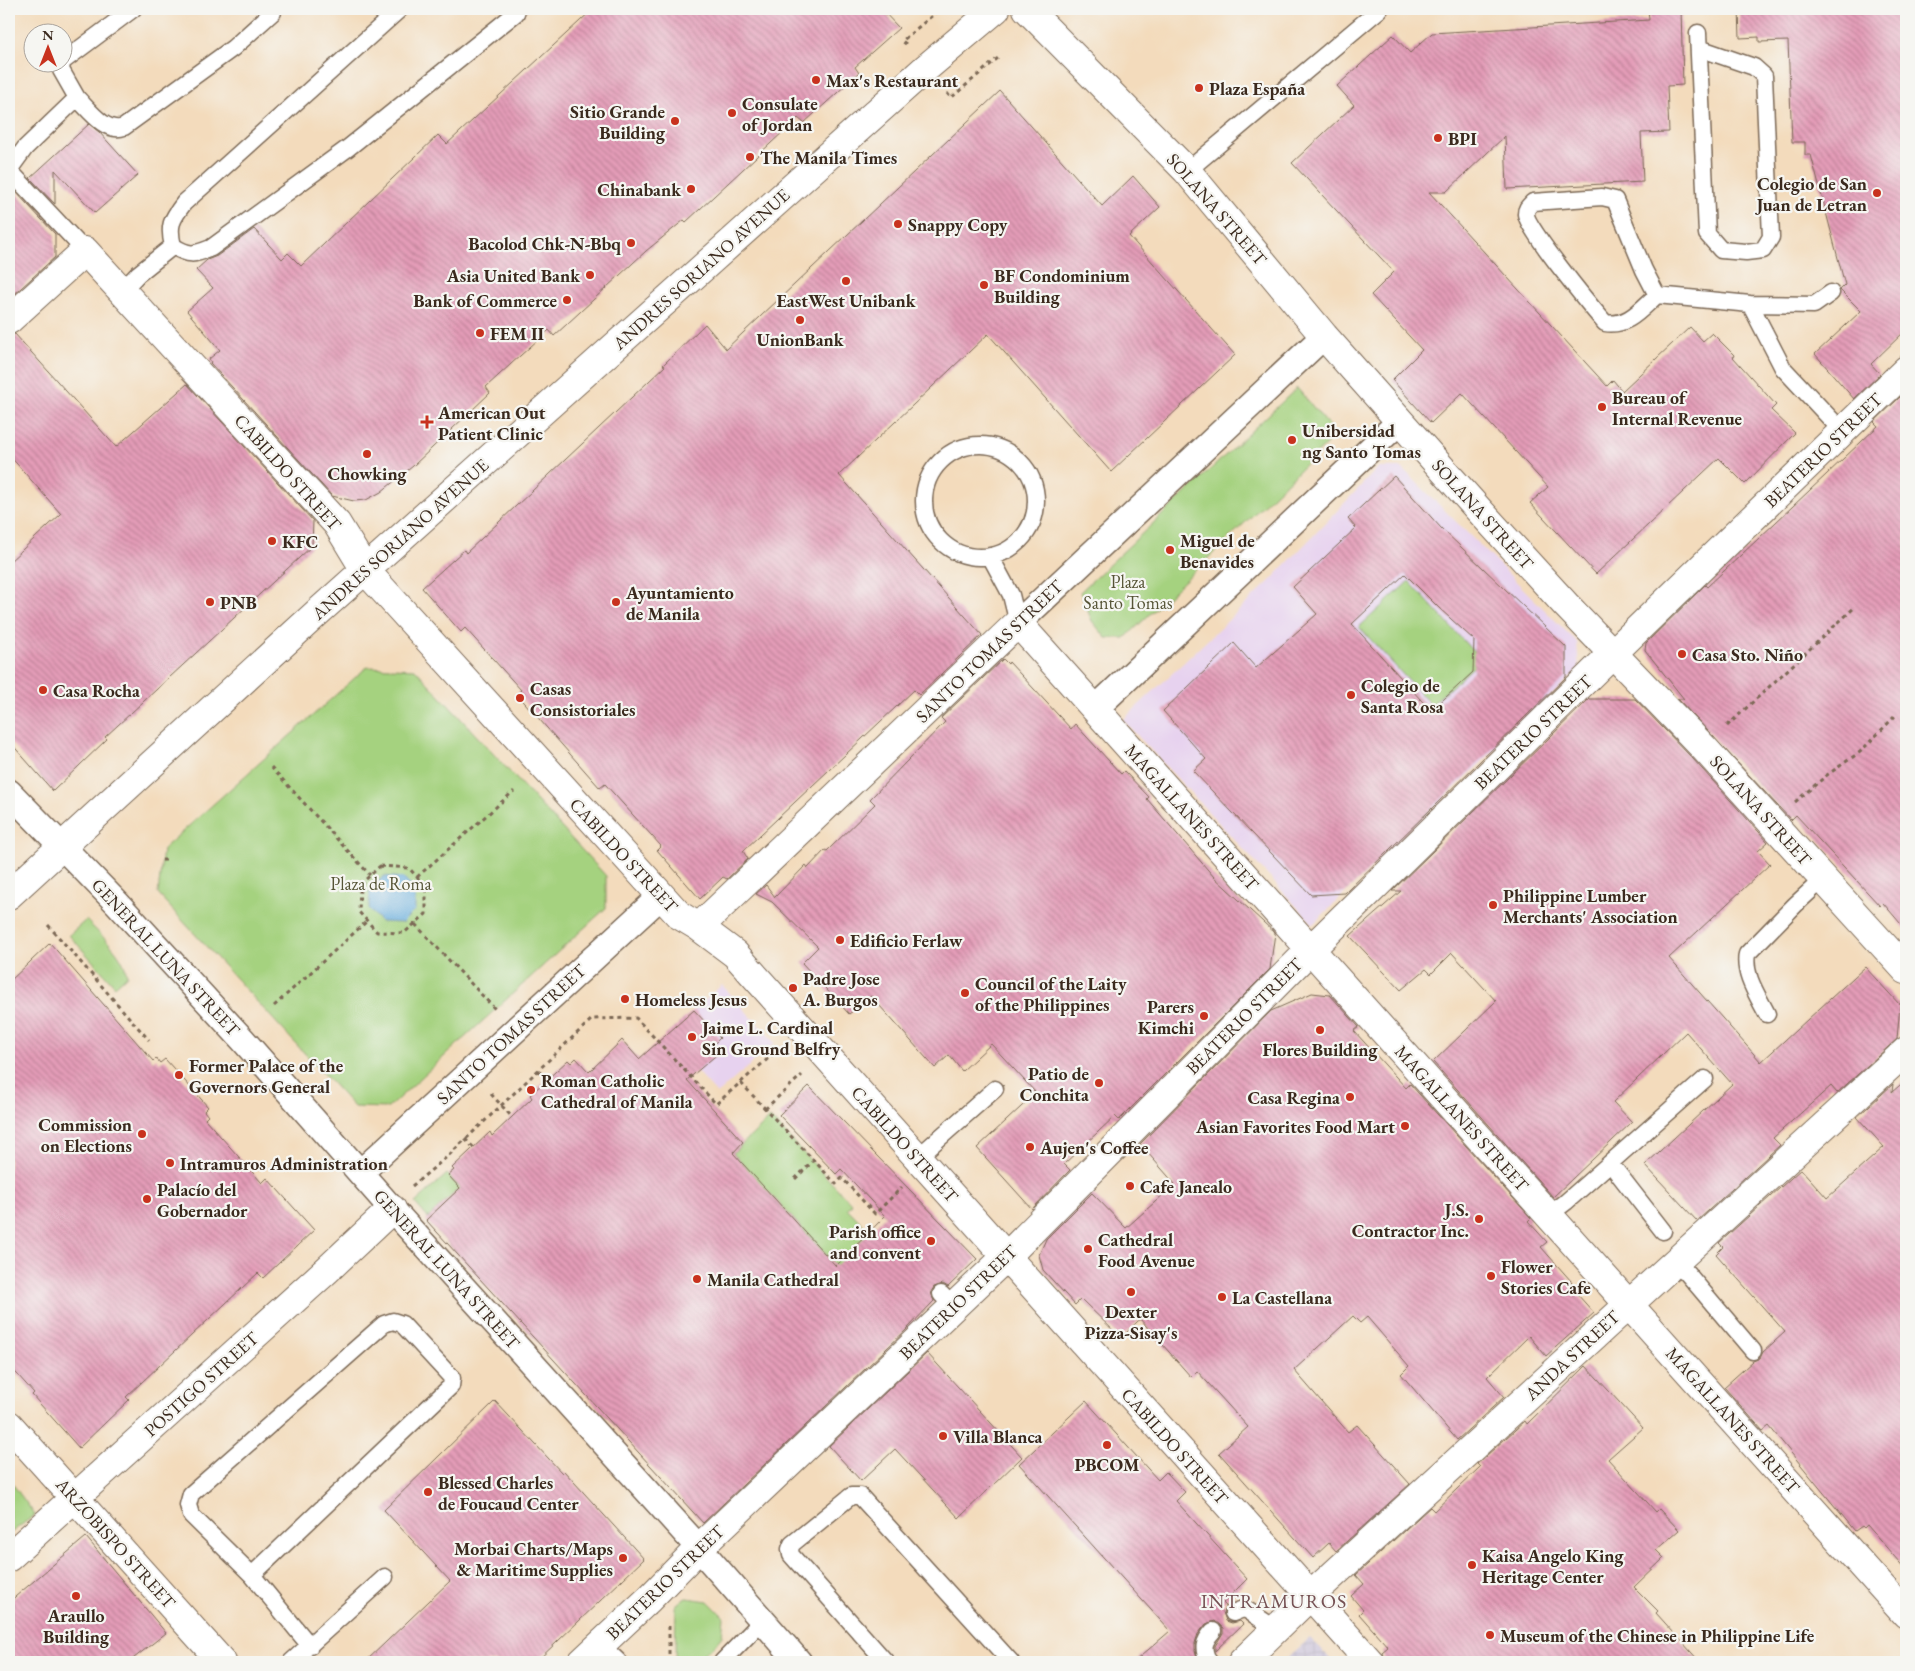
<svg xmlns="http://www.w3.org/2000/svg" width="1915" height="1671" font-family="'EB Garamond',serif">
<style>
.built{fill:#e7d2ef}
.industrial{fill:url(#industrial-grid)}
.green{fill:#a5d27f;stroke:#707e4e}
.water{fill:#67addd;stroke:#516c7e}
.building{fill:url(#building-back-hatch);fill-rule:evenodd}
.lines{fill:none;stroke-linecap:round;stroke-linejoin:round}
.service-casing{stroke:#7b6855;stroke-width:19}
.pedestrian-casing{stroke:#7b6855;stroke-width:28}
.minor-casing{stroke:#7b6855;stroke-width:30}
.tertiary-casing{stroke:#7b6855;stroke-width:30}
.path{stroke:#7b6855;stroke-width:3;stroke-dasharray:4 4;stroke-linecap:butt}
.service{stroke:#fff;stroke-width:16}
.pedestrian{stroke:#fff;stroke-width:25}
.minor{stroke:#fff;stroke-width:28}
.tertiary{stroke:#fff;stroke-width:28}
.poi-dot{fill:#c8321e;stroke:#f6f6f2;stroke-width:2}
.labels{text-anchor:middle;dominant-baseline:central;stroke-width:4.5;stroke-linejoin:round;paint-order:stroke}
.poi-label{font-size:18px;font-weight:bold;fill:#3b2a1e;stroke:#f6f6f2;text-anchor:start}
.street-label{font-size:18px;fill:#3b2a1e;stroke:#f6f6f2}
.park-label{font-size:18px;fill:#565436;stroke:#f6f6f2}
.quarter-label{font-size:20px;letter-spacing:1px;fill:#765254;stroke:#f6f6f2}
</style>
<defs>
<pattern id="industrial-grid" width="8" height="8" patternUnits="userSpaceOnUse" patternTransform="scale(1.25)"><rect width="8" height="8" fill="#c8bfd8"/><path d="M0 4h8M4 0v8" fill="none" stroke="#ada4b9"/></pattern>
<pattern id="building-back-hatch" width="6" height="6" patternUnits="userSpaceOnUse" patternTransform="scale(1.25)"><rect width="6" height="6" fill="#e49cb8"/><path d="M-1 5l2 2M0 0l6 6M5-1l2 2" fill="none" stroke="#ba7f95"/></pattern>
</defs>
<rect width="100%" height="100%" fill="#f6f6f2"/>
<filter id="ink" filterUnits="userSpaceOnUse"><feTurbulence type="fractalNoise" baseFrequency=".02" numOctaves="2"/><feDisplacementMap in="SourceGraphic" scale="10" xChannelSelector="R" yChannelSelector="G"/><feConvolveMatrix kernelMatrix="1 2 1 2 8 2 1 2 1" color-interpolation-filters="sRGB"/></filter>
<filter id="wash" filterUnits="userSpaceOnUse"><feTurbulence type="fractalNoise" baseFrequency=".0096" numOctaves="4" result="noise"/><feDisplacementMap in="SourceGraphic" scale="20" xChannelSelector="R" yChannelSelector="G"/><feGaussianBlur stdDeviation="1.12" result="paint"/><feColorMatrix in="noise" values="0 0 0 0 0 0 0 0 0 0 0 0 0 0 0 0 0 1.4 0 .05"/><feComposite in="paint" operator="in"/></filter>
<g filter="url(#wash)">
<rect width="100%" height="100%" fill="#f3dbbc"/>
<!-- built -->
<path class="built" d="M1378 468H1402L1577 642 1579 669 1313 924 1123 720 1270 581Z
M722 985 775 1043 717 1094 665 1036Z"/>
<!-- industrial -->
<path class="industrial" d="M1310 1638 1333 1662H1283Z"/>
<!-- green -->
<path class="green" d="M1297 388 1330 427 1331 440 1125 638H1106L1092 621 1080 592Z
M1409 581 1481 660 1431 705 1359 627Z
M367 667 415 669 606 876V908L388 1108 354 1107 158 894 163 849Z
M86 920C101 936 123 952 127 975L115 986 69 935Z
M770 1118 852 1204 847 1208 869 1231 864 1236 867 1239 837 1267 733 1153Z
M447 1174 460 1188 428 1218 415 1203Z
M9 1479 35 1515 9 1534Z
M687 1598 708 1601 724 1617 722 1636 714 1646 692 1662H675L676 1605 683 1599Z"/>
<!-- water -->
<path class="water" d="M384 876 403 878 415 890V910L402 923 381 922 369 909 370 889Z"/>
<g id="blocks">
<!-- building -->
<path class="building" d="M593 9H881L899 28 855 67 859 73 804 123 798 118 686 222 684 220 646 251 554 336 549 330 511 364 486 387 490 393 413 466 381 492 366 500 354 501 332 496 210 363 211 362 209 359 220 350 187 311 213 288 196 270 207 260 217 256 254 229 282 259 288 253 301 266 438 135 447 144Z
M1648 9H1681L1683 85 1667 86 1669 132 1641 133 1643 182 1507 189 1505 136 1446 192H1429L1607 386 1613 380 1622 391 1690 327 1703 341 1712 333 1734 355 1733 357 1776 405 1771 410 1795 433 1745 484 1719 458 1596 574 1530 503 1548 487 1462 393 1431 423 1392 380 1422 350 1371 295 1394 272 1292 163 1354 105 1337 86 1393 35 1410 53 1432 33 1649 20Z
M1739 9H1906V330L1871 364 1880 374 1854 399 1815 354 1861 311 1840 290 1845 285 1811 155H1805V142H1792L1788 41 1759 42V37L1740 38Z
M1000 91 1102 206 1133 176 1160 207 1129 236 1235 355 1111 472 988 334 839 475 982 635 919 695 914 690 743 851 748 859 727 879 723 877 700 899 657 850 661 846 605 784 600 788 517 694 521 690 465 628 461 632 422 588 464 550 466 553 665 366 663 365 705 324 726 349Z
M89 124 99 132 138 175 95 213 55 170V204L30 178Z
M15 191 55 234V257L9 299V198Z
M15 334 116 447 187 384 313 521 312 546 105 737 107 739 53 791 9 741V562L61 514 9 455V335Z
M1900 397 1904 401 1906 399V930L1883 903 1880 906 1796 815 1791 820 1678 699H1684L1645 650 1646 643 1705 585 1707 587 1878 426 1874 422Z
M1394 476 1441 528 1566 647V677L1345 893 1311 895 1193 771 1206 759 1163 711 1234 643 1256 668 1317 614 1293 587 1356 528 1348 519ZM1405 574 1439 608 1474 640 1473 672 1431 711 1352 624Z
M1003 659 1008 664 1009 662 1071 729 1075 724 1121 774 1124 771 1149 797 1147 799 1214 877 1275 933 1270 969 1119 1120 1115 1116 1064 1164 1070 1170 1032 1209 977 1148 1036 1093 991 1044 962 1071 949 1055 935 1068 871 996 849 1014 802 963 818 947 772 902 756 894 766 885 775 897 806 865 808 868 825 850 827 851 875 804 870 799 945 722 941 718Z
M1589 699H1635L1693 759 1768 842 1758 851 1770 864 1669 958 1761 1062 1865 967 1900 1005 1897 1039 1837 1093 1831 1086 1773 1138 1780 1145 1697 1221 1645 1165 1732 1084 1686 1032 1613 1102 1632 1122 1553 1197 1433 1062 1496 1001 1452 953 1431 974 1426 969 1401 990 1350 936 1401 891H1392Z
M50 943 153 1061 156 1058 160 1063 165 1059 194 1091 208 1107 204 1111 208 1116 205 1119 262 1183 267 1178 314 1230 263 1278 258 1273 126 1397 129 1400 79 1448 32 1395 34 1393 9 1365V982Z
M1312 993 1330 995 1359 1027 1354 1031 1406 1088 1410 1084 1531 1218 1528 1221 1547 1242 1541 1247 1572 1282 1569 1285 1594 1313 1546 1356 1529 1336 1487 1377 1504 1397 1457 1440 1401 1374 1409 1366 1367 1317 1360 1323 1353 1316 1294 1370 1348 1432 1357 1425 1410 1484 1336 1551 1329 1543 1313 1558 1219 1453 1248 1427 1197 1371 1191 1377 1140 1319 1121 1338 1081 1299 1075 1305 1043 1270 1039 1255 1046 1239 1092 1193 1126 1228 1175 1184 1140 1144 1271 1011Z
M694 1010 720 1038 714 1044 721 1051 687 1080 743 1142 733 1153 836 1266 885 1216 841 1169 836 1174 779 1115 809 1086 977 1259 948 1287 943 1284 934 1287 931 1292 934 1301 906 1330 703 1523 426 1220 460 1188 448 1175 454 1170 452 1168 490 1132 492 1136 532 1098 530 1095 568 1060 571 1063 576 1058 589 1072 622 1040 639 1059Z
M1906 1080V1570L1867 1525 1864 1528 1862 1526 1855 1531 1769 1426 1763 1431 1724 1387 1753 1361 1760 1358 1763 1352 1785 1332 1716 1254 1723 1247 1719 1243 1801 1169 1827 1198 1884 1147 1857 1117 1893 1084 1892 1092Z
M927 1353 1022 1457 959 1518 895 1449 861 1481 829 1446Z
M1586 1366 1643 1428 1608 1459 1656 1512 1659 1509 1679 1530 1656 1550 1664 1558 1634 1587 1658 1611 1656 1613 1700 1662H1385L1382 1652 1388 1647 1359 1614 1363 1610 1351 1596 1364 1584 1356 1575 1430 1507 1434 1511 1480 1467 1477 1464 1525 1421 1527 1424Z
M495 1401 562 1473 564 1471 644 1559 536 1662H365L450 1581 384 1510Z
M1086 1401 1158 1480 1166 1472 1185 1492 1176 1501 1247 1579 1223 1603 1226 1606 1223 1612 1226 1621 1232 1623 1240 1621 1243 1624 1215 1651V1646L1223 1633V1628L1215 1621 1206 1624 1198 1634 1195 1643V1651L1198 1662H1134L1170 1631 1019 1464Z
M86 1537 166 1633 129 1662H9V1602Z"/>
</g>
</g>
<g filter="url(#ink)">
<use href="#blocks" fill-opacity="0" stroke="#7b6855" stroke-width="1"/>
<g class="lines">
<!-- service casing -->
<g class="service-casing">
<path id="service" d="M400 9 184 203C171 220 168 226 173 246 189 256 194 255 211 248L348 148 516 13 517 9
M1698 33 1707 234 1721 250 1746 252 1763 250 1771 237 1764 76 1754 67 1699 48
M62 62 133 9
M77 98C89 110 106 134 124 127L233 48 273 12
M9 170 25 148 77 98 61 70 62 62
M9 170 85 251
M1187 171 1380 9
M123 290 138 274 173 246
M1657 295 1644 270 1615 200 1602 197 1533 202C1529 206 1526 208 1526 214 1526 228 1593 309 1605 323 1628 327 1641 309 1657 295L1750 304 1814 305 1831 293
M1750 304 1783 368 1842 431
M924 501a56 56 0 1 1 112 0a56 56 0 1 1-112 0Z
M990 556 1011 595 1018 623
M1767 1014C1758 996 1743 975 1747 954L1795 905 1823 879
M918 1157 995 1089
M1610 1163 1663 1231
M1549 1215 1566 1202 1705 1079
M1676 1260 1753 1351
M941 1294 953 1306
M252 1575 451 1386 452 1378 402 1324 393 1321 384 1324 191 1494 188 1505 191 1515 252 1575 310 1646
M1233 1613 1243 1609 1247 1610 1276 1629
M601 1645 619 1662
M291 1662 385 1577
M722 1662 762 1621
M886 1662 791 1555 790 1549 792 1544 851 1496H860L1011 1662
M1209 1662C1202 1649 1203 1642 1213 1631"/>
</g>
<!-- pedestrian casing -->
<g class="pedestrian-casing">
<path id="pedestrian" d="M1018 623 1324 336
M1095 709 1400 421
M9 792 117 903 243 1040 392 1209 699 1548 799 1662
M361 1172 661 896"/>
</g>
<!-- minor casing -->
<g class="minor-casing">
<path id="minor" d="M9 320 85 251 337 524 365 570 679 915 699 927 735 954 1370 1662
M699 927 1018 623 1906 1614
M9 1425 222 1662
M9 1557 327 1270 392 1209
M582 1662 649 1599 699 1548 1007 1256 1310 950 1613 653 1906 370"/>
</g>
<!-- tertiary casing -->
<g class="tertiary-casing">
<path id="tertiary" d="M1027 9 1187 171 1324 336 1478 509 1566 605 1704 748 1906 970
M9 895 318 612 926 68 996 9
M1242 1662 1310 1596 1906 1051"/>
</g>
<!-- path -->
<path class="path" d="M906 44 902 41 940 9
M947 93 951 98 998 58
M1727 726 1855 607
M271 767 370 875
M1795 802 1827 775 1860 752 1897 714
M162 860H167
M380 866 409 868 426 887V914L404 933 377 932 359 912 360 885Z
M417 877 514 791
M415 924 495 1009
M48 925 149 1040
M274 1006 367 921
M538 1070 549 1083
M741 1083 836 1184 842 1178 875 1214 902 1187
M491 1094 512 1117
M765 1109 802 1075
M465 1139 476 1150
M795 1179 814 1160
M412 1186 448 1156 592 1019 636 1018 716 1104 779 1049
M669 1662V1624"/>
<!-- service -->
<use href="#service" class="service"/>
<!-- pedestrian -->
<use href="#pedestrian" class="pedestrian"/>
<!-- minor -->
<use href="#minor" class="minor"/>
<!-- tertiary -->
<use href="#tertiary" class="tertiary"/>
</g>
</g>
<!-- markers -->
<g class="poi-dot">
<circle cx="816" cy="80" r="5"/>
<circle cx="1199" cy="88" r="5"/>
<circle cx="732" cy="113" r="5"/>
<circle cx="675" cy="121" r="5"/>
<circle cx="1438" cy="138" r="5"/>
<circle cx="750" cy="157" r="5"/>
<circle cx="691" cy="189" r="5"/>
<circle cx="1877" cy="193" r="5"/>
<circle cx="898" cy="224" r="5"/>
<circle cx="631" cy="243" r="5"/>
<circle cx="590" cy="275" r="5"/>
<circle cx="846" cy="281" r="5"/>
<circle cx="984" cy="285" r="5"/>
<circle cx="567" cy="300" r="5"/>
<circle cx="800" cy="320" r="5"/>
<circle cx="480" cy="333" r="5"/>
<circle cx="1602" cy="407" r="5"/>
<path d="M424.5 414.5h5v5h5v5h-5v5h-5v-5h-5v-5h5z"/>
<circle cx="1292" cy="440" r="5"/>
<circle cx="367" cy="454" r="5"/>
<circle cx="272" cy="541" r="5"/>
<circle cx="1170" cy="550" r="5"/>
<circle cx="210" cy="602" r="5"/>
<circle cx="616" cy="602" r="5"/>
<circle cx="1682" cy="654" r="5"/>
<circle cx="43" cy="690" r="5"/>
<circle cx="1351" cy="695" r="5"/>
<circle cx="520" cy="698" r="5"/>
<circle cx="1493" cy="905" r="5"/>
<circle cx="840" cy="940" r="5"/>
<circle cx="793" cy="988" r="5"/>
<circle cx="965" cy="993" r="5"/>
<circle cx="625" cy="999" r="5"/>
<circle cx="1204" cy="1016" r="5"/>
<circle cx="1320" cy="1030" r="5"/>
<circle cx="692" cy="1037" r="5"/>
<circle cx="179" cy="1075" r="5"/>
<circle cx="1099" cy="1083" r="5"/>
<circle cx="531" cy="1090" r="5"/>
<circle cx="1350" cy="1097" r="5"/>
<circle cx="1405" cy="1126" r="5"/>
<circle cx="142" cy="1134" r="5"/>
<circle cx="1030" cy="1147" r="5"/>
<circle cx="170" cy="1163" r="5"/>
<circle cx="1130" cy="1186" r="5"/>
<circle cx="147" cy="1199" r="5"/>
<circle cx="1479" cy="1219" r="5"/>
<circle cx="931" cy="1241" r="5"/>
<circle cx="1088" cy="1249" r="5"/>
<circle cx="1491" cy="1276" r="5"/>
<circle cx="697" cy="1279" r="5"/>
<circle cx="1131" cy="1292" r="5"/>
<circle cx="1222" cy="1297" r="5"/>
<circle cx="943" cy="1436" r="5"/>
<circle cx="1107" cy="1445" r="5"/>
<circle cx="428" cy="1492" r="5"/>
<circle cx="623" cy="1558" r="5"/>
<circle cx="1472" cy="1565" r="5"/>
<circle cx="76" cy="1596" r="5"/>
<circle cx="1490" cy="1635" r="5"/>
</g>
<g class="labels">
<!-- poi labels -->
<g class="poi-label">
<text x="826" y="80">Max's Restaurant</text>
<text x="1209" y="88">Plaza España</text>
<text x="742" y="103">Consulate<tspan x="742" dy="21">of Jordan</tspan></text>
<text x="665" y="111" text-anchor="end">Sitio Grande<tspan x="665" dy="21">Building</tspan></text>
<text x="1448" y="138">BPI</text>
<text x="760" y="157">The Manila Times</text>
<text x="1867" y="183" text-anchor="end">Colegio de San<tspan x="1867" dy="21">Juan de Letran</tspan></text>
<text x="681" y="189" text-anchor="end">Chinabank</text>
<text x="908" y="224">Snappy Copy</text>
<text x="621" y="243" text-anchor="end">Bacolod Chk-N-Bbq</text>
<text x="580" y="275" text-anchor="end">Asia United Bank</text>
<text x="994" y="275">BF Condominium<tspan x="994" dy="21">Building</tspan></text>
<text x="557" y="300" text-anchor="end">Bank of Commerce</text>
<text x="846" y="300" text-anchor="middle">EastWest Unibank</text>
<text x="490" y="333">FEM II</text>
<text x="800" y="339" text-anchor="middle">UnionBank</text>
<text x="1612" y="397">Bureau of<tspan x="1612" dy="21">Internal Revenue</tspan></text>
<text x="438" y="412">American Out<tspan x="438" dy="21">Patient Clinic</tspan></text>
<text x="1302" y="430">Unibersidad<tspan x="1302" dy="21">ng Santo Tomas</tspan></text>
<text x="367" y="473" text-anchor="middle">Chowking</text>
<text x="1180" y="540">Miguel de<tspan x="1180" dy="21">Benavides</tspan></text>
<text x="282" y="541">KFC</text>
<text x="626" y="592">Ayuntamiento<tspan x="626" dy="21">de Manila</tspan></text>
<text x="220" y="602">PNB</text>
<text x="1692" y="654">Casa Sto. Niño</text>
<text x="1361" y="685">Colegio de<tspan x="1361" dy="21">Santa Rosa</tspan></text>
<text x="530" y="688">Casas<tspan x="530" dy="21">Consistoriales</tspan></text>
<text x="53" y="690">Casa Rocha</text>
<text x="1503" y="895">Philippine Lumber<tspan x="1503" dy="21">Merchants' Association</tspan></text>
<text x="850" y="940">Edificio Ferlaw</text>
<text x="803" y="978">Padre Jose<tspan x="803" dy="21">A. Burgos</tspan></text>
<text x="975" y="983">Council of the Laity<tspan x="975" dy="21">of the Philippines</tspan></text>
<text x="635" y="999">Homeless Jesus</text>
<text x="1194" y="1006" text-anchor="end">Parers<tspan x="1194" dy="21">Kimchi</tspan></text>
<text x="702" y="1027">Jaime L. Cardinal<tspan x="702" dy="21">Sin Ground Belfry</tspan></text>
<text x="1320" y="1049" text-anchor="middle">Flores Building</text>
<text x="189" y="1065">Former Palace of the<tspan x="189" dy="21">Governors General</tspan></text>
<text x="1089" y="1073" text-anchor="end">Patio de<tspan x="1089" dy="21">Conchita</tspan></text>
<text x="541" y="1080">Roman Catholic<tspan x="541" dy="21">Cathedral of Manila</tspan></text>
<text x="1340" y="1097" text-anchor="end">Casa Regina</text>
<text x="132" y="1124" text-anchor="end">Commission<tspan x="132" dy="21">on Elections</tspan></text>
<text x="1395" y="1126" text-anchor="end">Asian Favorites Food Mart</text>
<text x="1040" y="1147">Aujen's Coffee</text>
<text x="180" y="1163">Intramuros Administration</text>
<text x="1140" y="1186">Cafe Janealo</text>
<text x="157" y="1189">Palacío del<tspan x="157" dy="21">Gobernador</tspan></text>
<text x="1469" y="1209" text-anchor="end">J.S.<tspan x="1469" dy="21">Contractor Inc.</tspan></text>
<text x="921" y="1231" text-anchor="end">Parish office<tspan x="921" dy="21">and convent</tspan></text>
<text x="1098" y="1239">Cathedral<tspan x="1098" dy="21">Food Avenue</tspan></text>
<text x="1501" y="1266">Flower<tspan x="1501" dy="21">Stories Cafe</tspan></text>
<text x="707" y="1279">Manila Cathedral</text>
<text x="1232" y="1297">La Castellana</text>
<text x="1131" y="1311" text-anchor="middle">Dexter<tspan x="1131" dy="21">Pizza-Sisay's</tspan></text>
<text x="953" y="1436">Villa Blanca</text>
<text x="1107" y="1464" text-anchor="middle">PBCOM</text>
<text x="438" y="1482">Blessed Charles<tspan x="438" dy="21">de Foucaud Center</tspan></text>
<text x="613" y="1548" text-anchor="end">Morbai Charts/Maps<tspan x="613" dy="21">&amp; Maritime Supplies</tspan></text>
<text x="1482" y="1555">Kaisa Angelo King<tspan x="1482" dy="21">Heritage Center</tspan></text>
<text x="76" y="1615" text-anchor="middle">Araullo<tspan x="76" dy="21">Building</tspan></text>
<text x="1500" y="1635">Museum of the Chinese in Philippine Life</text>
</g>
<!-- street labels -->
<g class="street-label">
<text transform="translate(1217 209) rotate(49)">SOLANA STREET</text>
<text transform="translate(701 269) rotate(-42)">ANDRES SORIANO AVENUE</text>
<text transform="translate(1823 450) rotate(-44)">BEATERIO STREET</text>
<text transform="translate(288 472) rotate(48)">CABILDO STREET</text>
<text transform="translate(1483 514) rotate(48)">SOLANA STREET</text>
<text transform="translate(400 539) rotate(-42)">ANDRES SORIANO AVENUE</text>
<text transform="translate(989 651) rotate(-44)">SANTO TOMAS STREET</text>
<text transform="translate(1533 732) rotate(-44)">BEATERIO STREET</text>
<text transform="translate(1761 810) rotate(48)">SOLANA STREET</text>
<text transform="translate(1192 817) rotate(48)">MAGALLANES STREET</text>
<text transform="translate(624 855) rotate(47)">CABILDO STREET</text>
<text transform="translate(166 957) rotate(47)">GENERAL LUNA STREET</text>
<text transform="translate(1244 1016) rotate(-45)">BEATERIO STREET</text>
<text transform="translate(511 1034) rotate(-43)">SANTO TOMAS STREET</text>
<text transform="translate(1462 1118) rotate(48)">MAGALLANES STREET</text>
<text transform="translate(905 1144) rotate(48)">CABILDO STREET</text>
<text transform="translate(447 1269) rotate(48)">GENERAL LUNA STREET</text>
<text transform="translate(958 1302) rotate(-44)">BEATERIO STREET</text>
<text transform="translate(1572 1355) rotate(-43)">ANDA STREET</text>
<text transform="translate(201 1384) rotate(-42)">POSTIGO STREET</text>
<text transform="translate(1733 1420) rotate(48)">MAGALLANES STREET</text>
<text transform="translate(1175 1446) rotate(48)">CABILDO STREET</text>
<text transform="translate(116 1543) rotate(48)">ARZOBISPO STREET</text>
<text transform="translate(665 1582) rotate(-44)">BEATERIO STREET</text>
</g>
<!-- park labels -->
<g class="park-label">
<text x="1128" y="581">Plaza<tspan x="1128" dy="21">Santo Tomas</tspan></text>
<text x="381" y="883">Plaza de Roma</text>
</g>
<!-- quarter labels -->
<g class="quarter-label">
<text x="1274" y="1601">INTRAMUROS</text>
</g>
</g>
<!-- margin -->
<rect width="1915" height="1671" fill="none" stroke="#f6f6f2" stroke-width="30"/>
<!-- north arrow -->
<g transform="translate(48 48)"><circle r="24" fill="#f6f6f2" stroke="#aba49d"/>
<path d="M0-4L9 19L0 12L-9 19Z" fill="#c8321e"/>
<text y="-8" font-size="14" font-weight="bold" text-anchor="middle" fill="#3b2a1e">N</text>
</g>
</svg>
